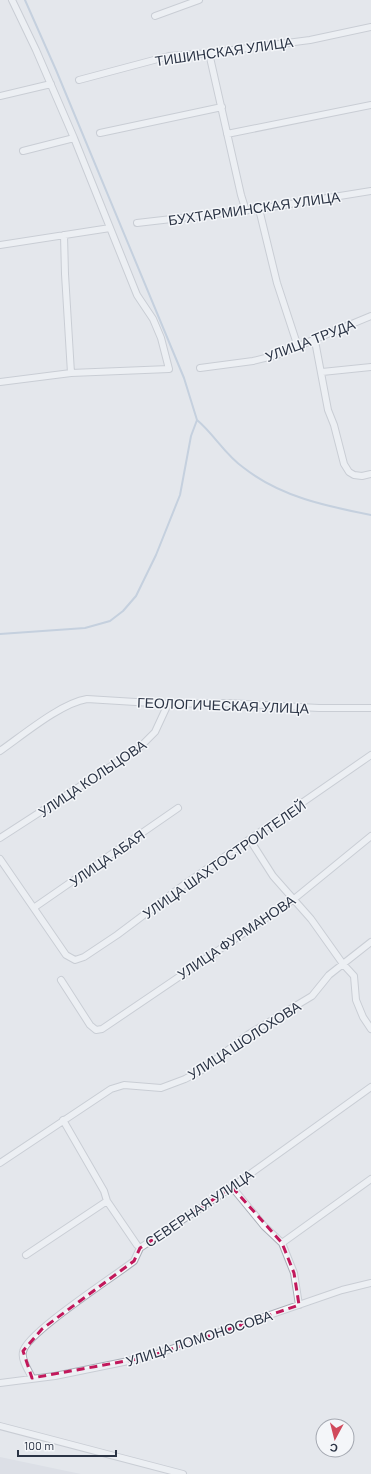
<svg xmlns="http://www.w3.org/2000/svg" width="371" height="1474" font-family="Barlow,sans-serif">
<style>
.built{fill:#d2d6de}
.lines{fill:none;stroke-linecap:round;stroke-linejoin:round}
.stream{stroke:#9fb4cc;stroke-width:2}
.minor-casing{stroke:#a9aeb7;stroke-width:8}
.minor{stroke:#f7f8fa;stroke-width:6}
.marked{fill:none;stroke:#c2185b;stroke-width:3;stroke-dasharray:8 5;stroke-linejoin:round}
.labels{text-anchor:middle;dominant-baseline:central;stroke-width:3;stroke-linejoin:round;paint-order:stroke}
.street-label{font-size:14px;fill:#2b3445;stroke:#f4f6f9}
</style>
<rect width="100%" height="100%" fill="#e4e7ec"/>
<!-- built -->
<path class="built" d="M0 1457 81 1474H0Z"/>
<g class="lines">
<!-- stream -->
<path class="stream" d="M197 420C214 434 225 455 244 468 281 497 326 506 371 515
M0 634 85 628 110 621 123 611 136 596 156 555 180 495 191 436 197 420 184 378 56 70 25 0"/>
<!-- minor casing -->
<g class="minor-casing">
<path id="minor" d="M155 16 199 0
M209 53 241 195 246 211
M79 80 169 56 209 53 310 40 371 27
M0 96 51 84
M100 133 222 107
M227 134 371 105
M23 151 74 138
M259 209 277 283 298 347
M137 223 259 209 371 191
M64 235 65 274 71 373
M0 245 110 228
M315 341 328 410 334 425 344 464 349 472 354 475 362 476 371 474
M200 368 253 361 277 355 371 316
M322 372 371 367
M0 382 71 373 169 369 161 338 153 319 137 295 74 138 36 50 12 0
M0 751C23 735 61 703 87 699L168 704 227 703 319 708H371
M0 838 139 748 155 732 168 704
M250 840 273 876 311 919 343 964 354 976 356 1000 363 1017 371 1029
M0 859 66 955 75 960 84 957 117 935 185 884 371 755
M35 907 178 808
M61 980 90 1025 96 1030 102 1029 294 899 371 836
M63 1120 104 1191 107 1201 137 1245 140 1248
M0 1163 111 1089 124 1085 161 1088 185 1079 202 1070 249 1034 312 996 329 975 371 942
M232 1187 264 1226 282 1243 294 1273 299 1305
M282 1243 371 1179
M26 1255 107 1201
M32 1378C29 1371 21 1360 23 1352 25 1334 115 1276 134 1261L140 1248 232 1187 371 1087
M0 1383 55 1376 148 1357 342 1290 371 1283
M0 1426 183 1474"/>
</g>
<!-- minor -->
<use href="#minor" class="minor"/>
</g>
<!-- marked area -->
<path d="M0 0H371V1474H0ZM232 1187 282 1243 294 1273 299 1305 148 1357 32 1378 23 1351 42 1329 134 1261 140 1248Z" fill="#e4e7ec" fill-opacity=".55" fill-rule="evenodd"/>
<path class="marked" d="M232 1187 282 1243 294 1273 299 1305 148 1357 32 1378 23 1351 42 1329 134 1261 140 1248Z"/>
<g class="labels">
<!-- street labels -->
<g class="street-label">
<text transform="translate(224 51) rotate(-8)">ТИШИНСКАЯ УЛИЦА</text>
<text transform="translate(254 208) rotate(-8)">БУХТАРМИНСКАЯ УЛИЦА</text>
<text transform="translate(310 340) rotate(-21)">УЛИЦА ТРУДА</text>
<text transform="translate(223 705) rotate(2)">ГЕОЛОГИЧЕСКАЯ УЛИЦА</text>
<text transform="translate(92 778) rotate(-34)">УЛИЦА КОЛЬЦОВА</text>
<text transform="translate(107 858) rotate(-35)">УЛИЦА АБАЯ</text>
<text transform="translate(224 859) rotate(-35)">УЛИЦА ШАХТОСТРОИТЕЛЕЙ</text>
<text transform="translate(236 937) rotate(-34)">УЛИЦА ФУРМАНОВА</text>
<text transform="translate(244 1040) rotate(-33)">УЛИЦА ШОЛОХОВА</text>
<text transform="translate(199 1208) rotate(-34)">СЕВЕРНАЯ УЛИЦА</text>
<text transform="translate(199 1338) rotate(-18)">УЛИЦА ЛОМОНОСОВА</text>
</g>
</g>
<!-- north arrow -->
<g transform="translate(335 1438) rotate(187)"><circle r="19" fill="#f4f6f9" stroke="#a4a8b1"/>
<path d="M0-3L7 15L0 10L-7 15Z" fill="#d1495b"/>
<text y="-6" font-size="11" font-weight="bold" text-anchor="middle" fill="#2b3445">С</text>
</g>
<!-- scale -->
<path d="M18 1450v6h98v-6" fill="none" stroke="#2b3445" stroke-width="2"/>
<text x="24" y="1450" font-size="12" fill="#2b3445" stroke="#f4f6f9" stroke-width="3" paint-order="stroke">100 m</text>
</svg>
